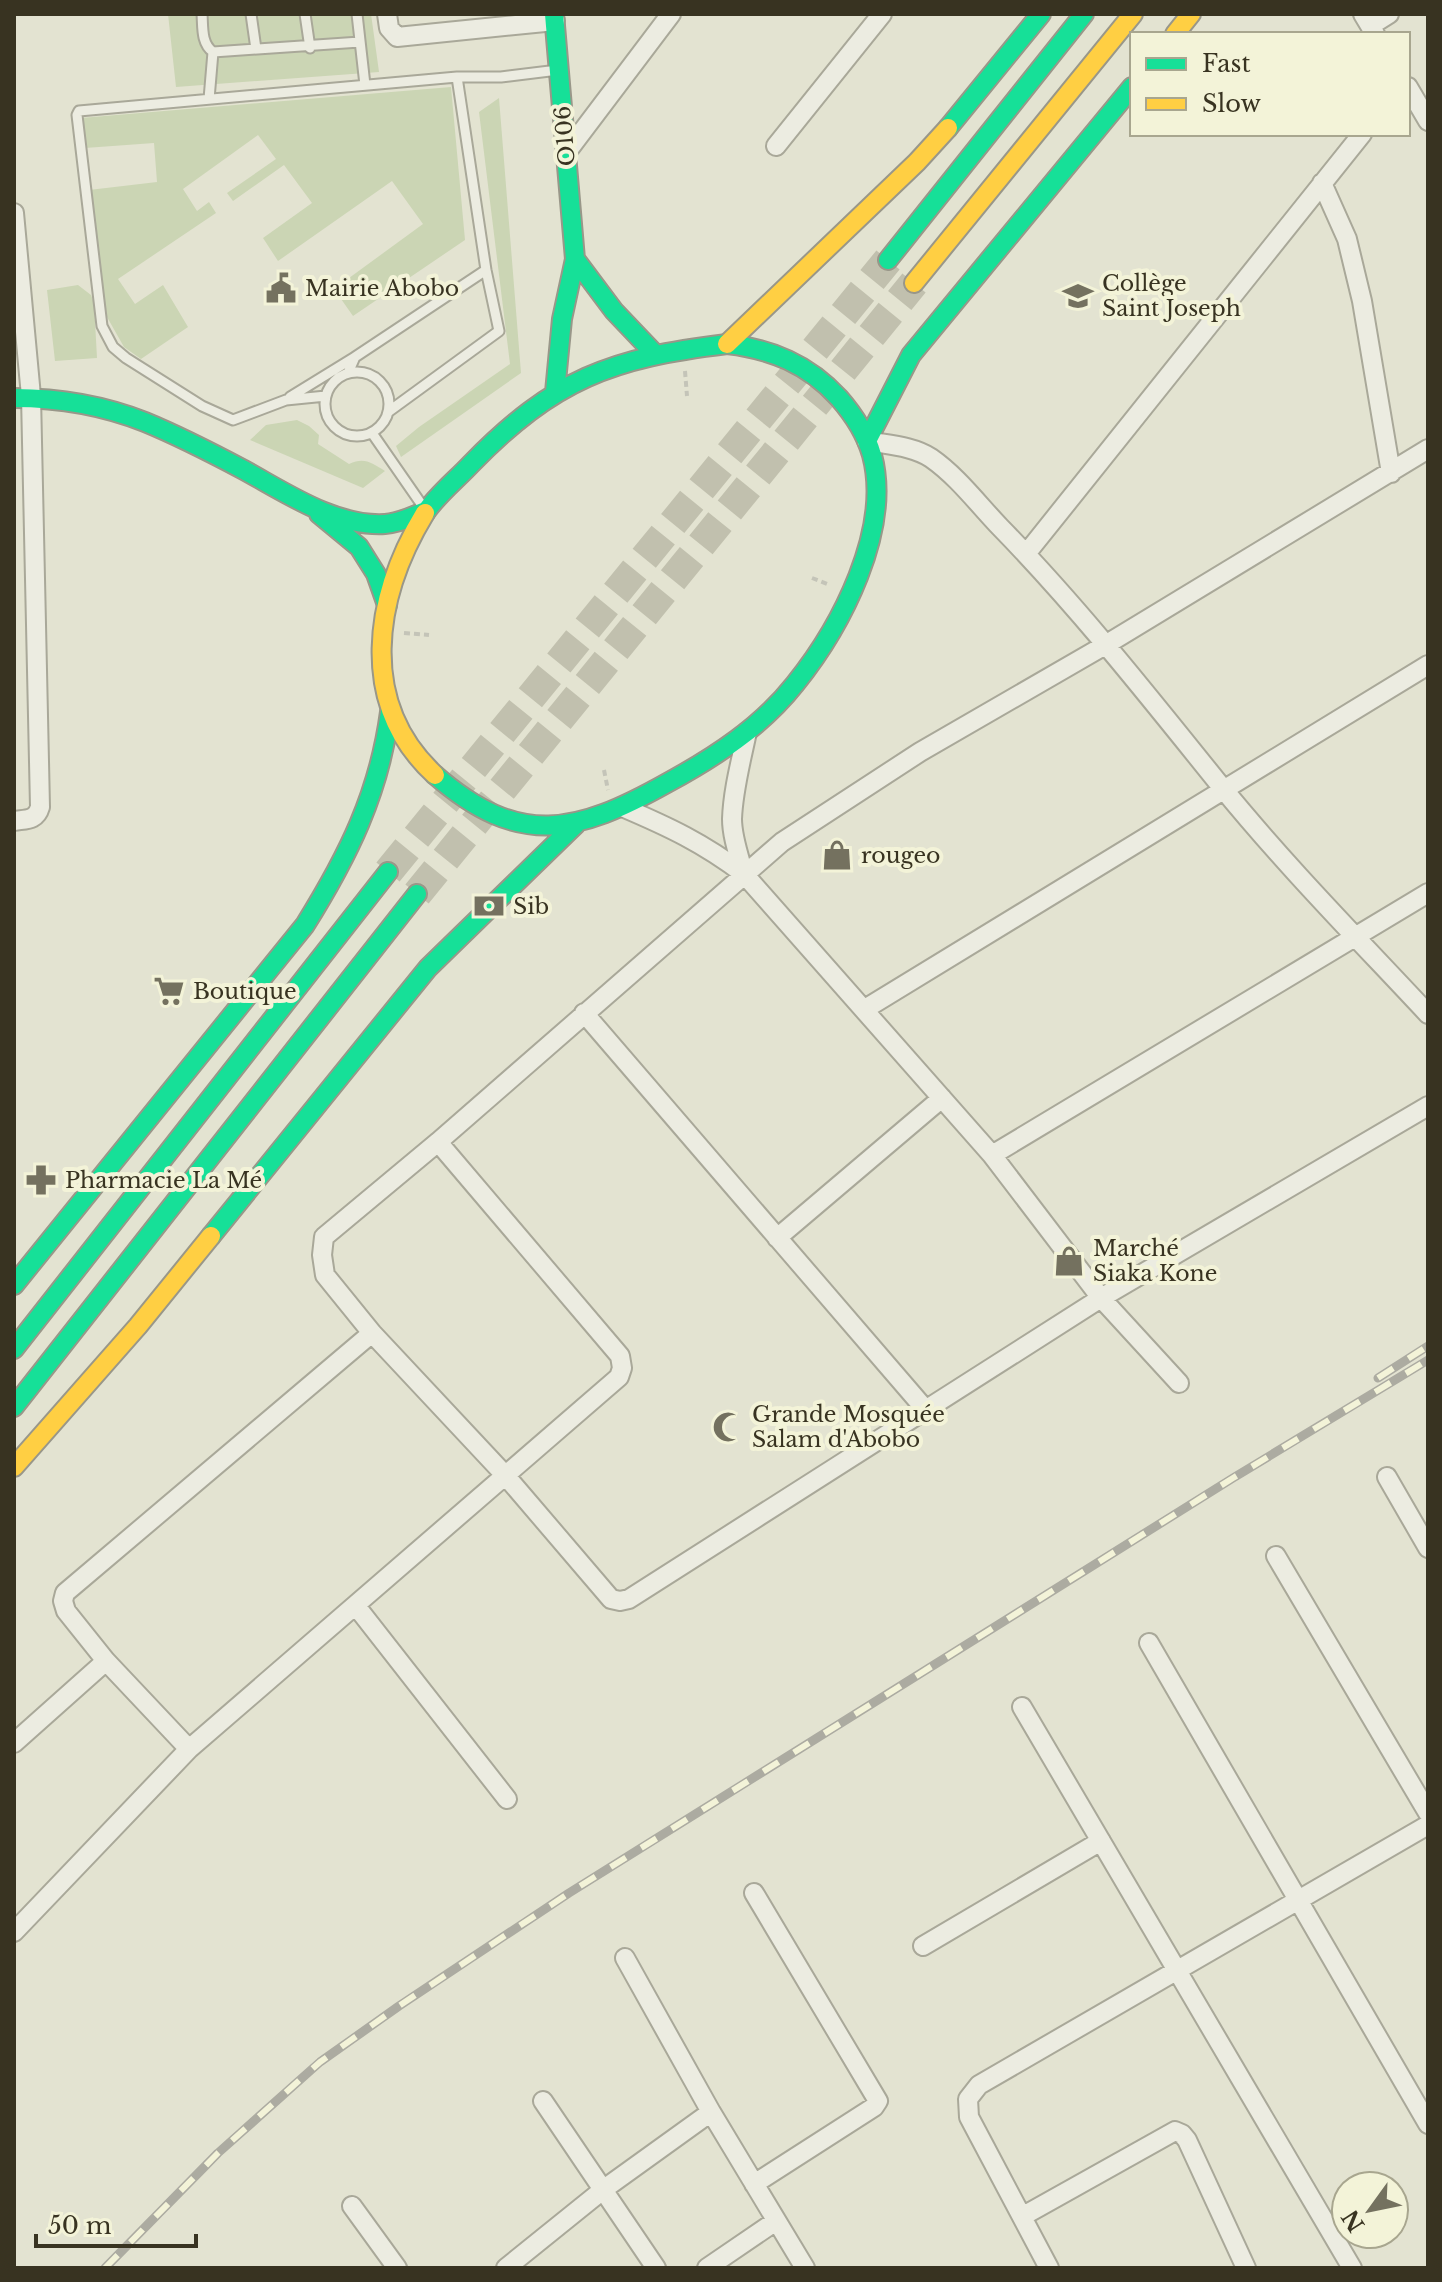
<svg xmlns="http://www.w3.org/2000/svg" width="1442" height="2282" font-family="'Libre Baskerville',serif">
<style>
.green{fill:#cbd5b4}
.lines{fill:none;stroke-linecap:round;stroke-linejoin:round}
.primary-tunnel{stroke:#c1c0ae;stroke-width:30;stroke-dasharray:30 15;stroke-linecap:butt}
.lane-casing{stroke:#a9a899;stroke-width:13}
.street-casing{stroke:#a9a899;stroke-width:22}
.fast-casing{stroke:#999789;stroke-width:22}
.slow-casing{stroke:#999789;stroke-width:22}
.path{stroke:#c4c4b8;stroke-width:4;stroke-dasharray:6 4;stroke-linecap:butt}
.lane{stroke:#ecece1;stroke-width:9}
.street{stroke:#ecece1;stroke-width:18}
.fast{stroke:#16e098;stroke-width:18}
.slow{stroke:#ffcf43;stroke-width:18}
.rail-casing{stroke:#acaba1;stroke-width:9}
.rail{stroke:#f3f3d8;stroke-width:6;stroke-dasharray:18;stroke-linecap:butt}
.labels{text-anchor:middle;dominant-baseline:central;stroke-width:8;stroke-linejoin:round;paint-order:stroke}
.street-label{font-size:22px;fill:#383321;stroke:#f3f3d8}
.poi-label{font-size:22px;fill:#383321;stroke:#f3f3d8;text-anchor:start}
</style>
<rect width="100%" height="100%" fill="#e3e3d1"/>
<!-- green -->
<path class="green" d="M168 14H371L379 72 176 87Z
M451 87 465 240 353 316 334 289 423 224 392 181 278 261 263 238 312 203 284 165 233 201 227 193 276 159 258 135 183 189 197 211 209 202 216 213 118 279 135 304 163 285 188 327 141 359 124 347 107 317 89 190 157 182 154 143 85 148 81 118Z
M499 98 521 373 401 457 396 446 419 427 510 364 479 112Z
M78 285 91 295 94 303 97 358 55 361 47 290Z
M297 420 309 426 319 435 318 444 349 464C364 457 371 462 385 471L363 488 250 440 266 425Z"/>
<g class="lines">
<!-- primary-tunnel -->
<path class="primary-tunnel" d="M388 872 888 260
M417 894 914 283"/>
<!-- lane casing -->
<g class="lane-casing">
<path id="lane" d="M202 14C203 27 201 43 213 52L360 42
M251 14 256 49
M305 14 310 48
M357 14 365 85
M457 77H501L558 70
M209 99 213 52
M325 404a32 32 0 1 1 64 0a32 32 0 1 1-64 0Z
M348 373 355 357 486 270
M326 396 286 400 233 420 202 406 126 358 113 347 102 326 77 115 79 111 457 77 486 270 499 331 388 412
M290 397 355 357
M372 433 424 508"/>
</g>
<!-- street casing -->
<g class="street-casing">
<path id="street" d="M387 14 389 28 397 37 555 21
M1363 14 1375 34
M1370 26 1389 14
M1408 87 1428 121
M776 146 882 14
M566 153 671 14
M1322 183 1347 239 1362 301 1391 473
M14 213 31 396 40 807C36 821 26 819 14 821
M867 441C888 445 913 446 931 458 957 476 978 504 1000 527 1079 608 1149 697 1220 785 1285 865 1358 939 1428 1014
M1428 449 1107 644 920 752 782 842 438 1142 324 1237 322 1255 325 1275 372 1333 505 1475 611 1599 620 1601 629 1599 1101 1298 1428 1106
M1026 554 1362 134
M622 807C669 827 703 843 744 874L992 1155 1101 1298 1179 1383
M744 874C739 856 732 837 732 819 733 790 741 761 747 732
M865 1009 1428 665
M584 1013 925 1409
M992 1155 1428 893
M777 1238 942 1098
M1387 1477 1428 1548
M1276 1556 1428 1813
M356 1606 507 1799
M1149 1643 1428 2124
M1022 1707 1352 2268
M14 1743 106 1661
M189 1749 106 1661 66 1611 63 1601 65 1593 372 1333
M14 1932 189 1749 619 1377 622 1368 620 1356 438 1142
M923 1946 1101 1841
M625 1958 711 2112 805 2268
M543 2101 656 2268
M754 2184 874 2107 878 2101 754 1893
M352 2206 397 2268
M1023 2216 1175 2131 1182 2134 1187 2140 1246 2268
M506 2268 604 2189 711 2112
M707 2268 776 2221
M1049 2268 969 2117 968 2099 979 2085 1428 1825"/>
</g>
<!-- fast casing -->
<g class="fast-casing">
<path id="fast" d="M554 14 575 259 562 319 555 392
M948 128 1041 14
M575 259 614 311 654 353
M888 260 1084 14
M14 398C60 398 102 405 145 422 179 436 212 453 244 470 286 493 336 527 385 524 400 523 413 516 426 511
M867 441 911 355 1132 87
M425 513C437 495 456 480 471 464 554 379 611 358 727 344
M319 514 359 547 376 574 387 605
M435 775C519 848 576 834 667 783 715 757 761 727 795 684 841 627 892 530 872 455 866 434 853 414 839 398 808 364 771 349 727 344
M211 1236 428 968 576 824
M14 1285 305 925C348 856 379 794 390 712
M14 1349 388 872
M14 1407 417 894"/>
</g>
<!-- slow casing -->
<g class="slow-casing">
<path id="slow" d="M1175 34 1191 14
M914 283 1133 14
M727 344 917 162 948 128
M425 513C374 597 357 703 435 775
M14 1467 138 1326 211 1236"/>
</g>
<!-- path -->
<path class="path" d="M685 371 687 396
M812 578 830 585
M404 633 429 635
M604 770 608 790"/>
<!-- lane -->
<use href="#lane" class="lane"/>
<!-- street -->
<use href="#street" class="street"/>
<!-- fast -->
<use href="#fast" class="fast"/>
<!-- slow -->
<use href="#slow" class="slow"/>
<!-- rail casing -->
<g class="rail-casing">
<path id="rail" d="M1378 1378 1428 1346
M105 2268 218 2153 320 2062 399 2006 569 1893 1233 1478 1428 1360"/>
</g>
<!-- rail -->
<use href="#rail" class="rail"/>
</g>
<!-- icons -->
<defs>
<g id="civic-bare" transform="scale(2.4)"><path d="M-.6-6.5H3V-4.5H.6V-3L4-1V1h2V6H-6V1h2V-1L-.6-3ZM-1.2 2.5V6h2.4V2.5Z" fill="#74715f" stroke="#f3f3d8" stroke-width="2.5" paint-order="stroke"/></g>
<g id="school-bare" transform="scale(2.4)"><path d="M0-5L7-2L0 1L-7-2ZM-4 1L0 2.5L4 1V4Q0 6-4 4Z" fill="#74715f" stroke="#f3f3d8" stroke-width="2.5" paint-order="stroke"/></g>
<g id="shop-bare" transform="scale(2.4)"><path d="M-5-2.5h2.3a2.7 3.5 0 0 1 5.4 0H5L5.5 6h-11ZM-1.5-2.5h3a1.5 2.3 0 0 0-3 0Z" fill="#74715f" stroke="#f3f3d8" stroke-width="2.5" paint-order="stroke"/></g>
<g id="bank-bare" transform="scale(2.4)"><path d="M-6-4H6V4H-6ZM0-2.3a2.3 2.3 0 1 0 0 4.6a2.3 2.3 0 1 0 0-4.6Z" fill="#74715f" stroke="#f3f3d8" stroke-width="2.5" paint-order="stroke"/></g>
<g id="supermarket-bare" transform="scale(2.4)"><path d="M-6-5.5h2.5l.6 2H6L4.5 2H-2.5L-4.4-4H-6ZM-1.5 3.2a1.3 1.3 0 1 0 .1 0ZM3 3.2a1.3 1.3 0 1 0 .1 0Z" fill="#74715f" stroke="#f3f3d8" stroke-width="2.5" paint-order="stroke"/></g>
<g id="pharmacy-bare" transform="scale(2.4)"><path d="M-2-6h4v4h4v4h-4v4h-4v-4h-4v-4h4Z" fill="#74715f" stroke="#f3f3d8" stroke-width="2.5" paint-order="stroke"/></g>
<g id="mosque-bare" transform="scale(2.4)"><path d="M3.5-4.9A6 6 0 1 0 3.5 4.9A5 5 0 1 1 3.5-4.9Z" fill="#74715f" stroke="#f3f3d8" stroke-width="2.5" paint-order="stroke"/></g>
</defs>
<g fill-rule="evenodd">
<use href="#civic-bare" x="281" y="288"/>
<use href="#school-bare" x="1078" y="296"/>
<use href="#shop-bare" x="837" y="855"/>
<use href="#bank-bare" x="489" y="906"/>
<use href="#supermarket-bare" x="169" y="991"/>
<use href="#pharmacy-bare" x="41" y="1180"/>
<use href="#shop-bare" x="1069" y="1261"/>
<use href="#mosque-bare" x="728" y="1427"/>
</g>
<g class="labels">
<!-- street labels -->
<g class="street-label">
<text transform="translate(565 136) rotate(-95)">O106</text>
</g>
<!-- poi labels -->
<g class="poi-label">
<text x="1102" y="283">Collège<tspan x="1102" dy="25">Saint Joseph</tspan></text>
<text x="305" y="288">Mairie Abobo</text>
<text x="861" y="855">rougeo</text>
<text x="513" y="906">Sib</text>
<text x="193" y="991">Boutique</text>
<text x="65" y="1180">Pharmacie La Mé</text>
<text x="1093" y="1248">Marché<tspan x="1093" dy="25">Siaka Kone</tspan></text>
<text x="752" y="1414">Grande Mosquée<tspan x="752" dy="25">Salam d'Abobo</tspan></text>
</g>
</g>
<!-- border -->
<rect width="1442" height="2282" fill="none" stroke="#383321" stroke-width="32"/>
<!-- legend -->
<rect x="1130" y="32" width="280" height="104" fill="#f3f3d8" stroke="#a8a68f" stroke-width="2"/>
<rect x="1146" y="58" width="40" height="12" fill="#16e098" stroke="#a8a68f" stroke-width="2"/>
<text x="1202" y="72" font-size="24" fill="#383321">Fast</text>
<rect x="1146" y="98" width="40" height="12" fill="#ffcf43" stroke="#a8a68f" stroke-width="2"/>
<text x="1202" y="112" font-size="24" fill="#383321">Slow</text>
<!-- north arrow -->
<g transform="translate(1370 2210) rotate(237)"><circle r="38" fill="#f3f3d8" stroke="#a8a68f" stroke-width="2"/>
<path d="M0-6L14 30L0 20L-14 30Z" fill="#74715f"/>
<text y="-12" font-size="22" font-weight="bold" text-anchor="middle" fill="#383321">N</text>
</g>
<!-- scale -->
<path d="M36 2234v12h160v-12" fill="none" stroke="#383321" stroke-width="4"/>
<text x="48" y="2234" font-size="24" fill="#383321" stroke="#f3f3d8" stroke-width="6" paint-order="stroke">50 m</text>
</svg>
